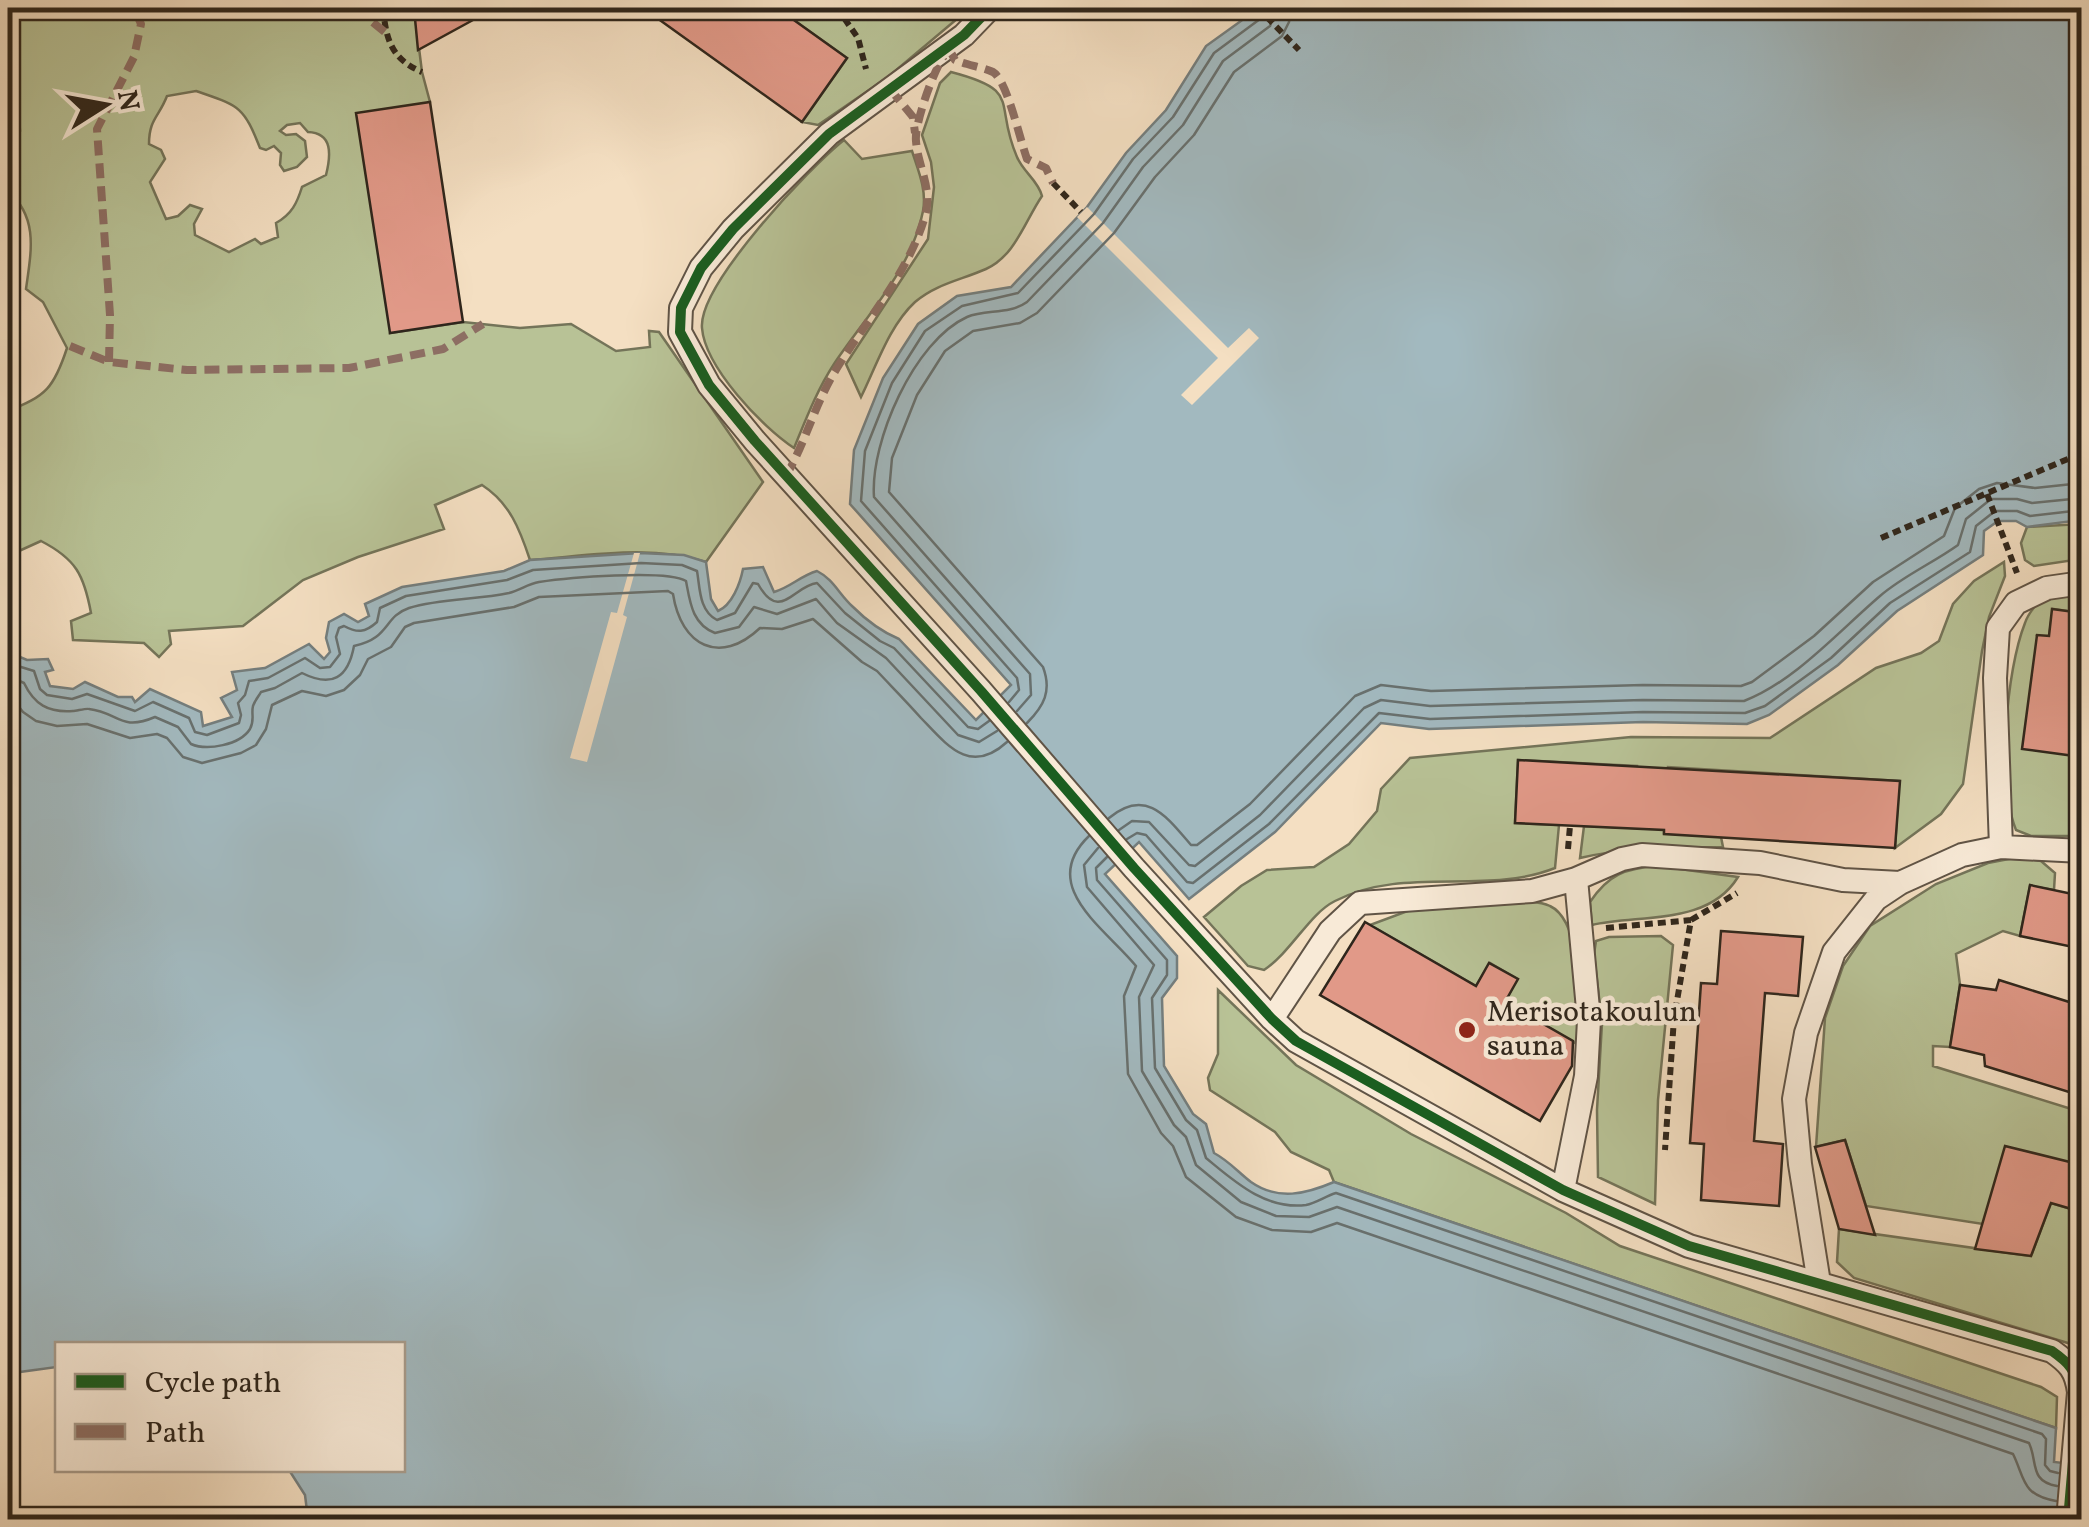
<svg xmlns="http://www.w3.org/2000/svg" width="2089" height="1527" font-family="Vollkorn,serif">
<style>
.green{fill:#b8c296;stroke:#747459;stroke-width:2.5;fill-rule:evenodd}
.water{fill:#a2b9bf;stroke:#747e7e;stroke-width:2.5}
.pier{fill:#f4dfc2}
.lines{fill:none;stroke-linecap:round;stroke-linejoin:round}
.shore{stroke:#68706e;stroke-width:2.5}
.building{fill:#e19988;stroke:#2f261c;stroke-width:2.5}
.lane-casing{stroke:#605446;stroke-width:26}
.path{stroke:#2f261c;stroke-width:6;stroke-dasharray:8 5;stroke-linecap:butt}
.lane{stroke:#f8ead7;stroke-width:22}
.quiet{stroke:#8d6e63;stroke-width:8;stroke-dasharray:15 8;stroke-linecap:butt}
.cycleway-casing{stroke:#f8ead7;stroke-width:16}
.cycleway{stroke:#1b5e20;stroke-width:10}
.poi-dot{fill:#8f2418;stroke:#f8ead7;stroke-width:4}
.labels{text-anchor:middle;dominant-baseline:central;stroke-width:9;stroke-linejoin:round;paint-order:stroke}
.poi-label{font-size:30px;fill:#2f261c;stroke:#f8ead7;text-anchor:start}
</style>
<rect width="100%" height="100%" fill="#f4dfc2"/>
<filter id="stains"><feTurbulence type="fractalNoise" baseFrequency=".002" numOctaves="4"/><feColorMatrix values="0 0 0 0 .2 0 0 0 0 .09 0 0 0 0 .02 0 0 0 .5 -.17"/></filter>
<radialGradient id="worn" r=".72"><stop offset=".6" stop-color="#630" stop-opacity="0"/><stop offset="1" stop-color="#630" stop-opacity=".3"/></radialGradient>
<!-- green -->
<path class="green" d="M8 8H414L422 72 430 102 390 333 463 322 520 328 571 324 616 351 650 347 649 331 659 332 763 482 706 562C651 544 587 556 530 560 520 530 510 503 482 485L435 505 444 529 358 557 303 580 243 626 169 631 171 644 159 657 144 643 73 640 71 621 91 613C84 575 76 559 41 541L8 556V411C46 396 54 388 67 348L43 302 26 289C31 252 39 218 8 191V146L20 131 18 100 8 96ZM196 91C239 106 243 105 260 148L266 150 274 146 281 153 280 165 284 171 297 167 307 157 305 141 296 134 286 135 280 131 287 125 300 123 308 132C333 133 331 155 326 175L302 187C297 203 292 214 276 223L278 237 261 244 255 239 229 252 195 235 194 224 202 209 190 205 178 216 166 219 150 182 165 159 161 150 149 144C149 119 159 117 167 96Z
M777 8H970L888 77 818 125 802 122 847 58Z
M951 72C1024 91 993 102 1017 157 1023 172 1038 180 1042 196 1025 221 1015 256 986 269 961 280 936 284 915 302 889 326 876 367 861 397L846 364 928 239 934 187 931 162 922 135 940 83Z
M844 140 862 159 912 151C918 170 927 190 923 211 912 269 866 316 834 364 817 390 806 419 794 448 762 427 705 367 702 328 698 285 810 167 844 140Z
M2081 524V559L2034 566 2025 560 2021 543 2027 527Z
M2004 562 2005 576 1989 617 1982 651 1963 784 1941 814 1895 848 1899 781 1668 767 1664 833 1721 837 1723 847C1674 847 1627 847 1580 858L1584 826 1634 828 1637 766 1518 760 1515 823 1559 825 1555 868C1485 896 1405 865 1335 901 1309 914 1292 951 1264 970L1248 966 1204 917 1241 886 1267 870 1314 867 1349 844 1377 811 1381 789 1410 758 1631 737 1770 738 1876 668 1921 653 1939 641 1953 604 1974 581Z
M2081 590V613L2053 609 2049 636H2037L2081 757V836H2031L2016 830C1997 782 2006 671 2025 623 2028 613 2036 605 2042 597Z
M2019 857 2041 861 2055 873 2054 890 2030 886 2020 936 2003 931 1956 954 1960 985 1950 1047 1933 1046V1066L2081 1112V1165L1983 1224 1866 1206 1845 1140 1816 1147 1825 1018 1843 966 1870 926 1936 884 1988 863Z
M1658 866 1738 877C1708 926 1640 914 1592 925L1590 902C1608 875 1625 868 1658 866Z
M1495 903C1511 903 1536 899 1550 906 1584 922 1580 1012 1582 1047L1505 1002 1517 979 1490 963 1476 986 1370 925 1421 906Z
M1661 936 1673 945 1658 1100 1655 1204 1598 1177 1597 1110 1602 1023 1594 954 1596 941 1609 937Z
M1218 990 1296 1065 1411 1134 1566 1213 1620 1246 2041 1387 2057 1397 2056 1428 1334 1182 1329 1170 1291 1152 1275 1132 1210 1090 1208 1078 1218 1054Z
M2051 1203 2081 1212V1347L1854 1278 1837 1262 1839 1229 2031 1256Z"/>
<!-- water -->
<path class="water" d="M1259 8H2081V520L2027 527 2016 521H1998L1984 531 1983 555 1897 611 1838 665 1769 715 1747 724 1643 722 1429 729 1381 723 1275 832 1189 899 1139 842 1105 874 1177 956V978L1162 998 1164 1066 1193 1114 1206 1124 1214 1153C1229 1161 1238 1172 1251 1182 1278 1201 1306 1194 1334 1182L2056 1428 2054 1462 2081 1465V1519H308L305 1495 289 1470H402V1344H58L57 1367 20 1372 8 1384V652L27 660 48 659 53 670 45 672 50 686 73 689 85 682 118 697H132L135 702 150 689 201 712 203 726 232 717 221 698 237 690 232 672 265 668 309 644 324 659 330 652 326 638 329 622 344 614 358 622 369 616 365 604 402 587 504 571 530 560 640 553 684 555 706 562 711 599 718 611C732 605 740 584 743 569L763 567 774 592C791 587 800 576 817 571 833 579 839 594 852 606 865 619 882 632 899 639L976 720 1011 685 850 504 854 450 883 378 918 324 957 296 1011 287 1087 207 1126 153 1166 110 1206 46Z"/>
<!-- pier -->
<path class="pier" d="M1087 207 1228 348 1249 328 1259 338 1192 405 1181 395 1218 358 1077 217Z
M634 553H640L623 615 627 617 587 762 570 758 611 612 617 613Z"/>
<g class="lines">
<!-- shore -->
<path class="shore" d="M8 663 34 671 40 689 47 695 72 699 87 694 135 711 153 702 189 718 195 732 207 735 239 723 241 715 238 703 245 695 249 681 268 678 305 658 320 668 330 667 340 654 336 637 339 628 344 626C357 633 365 633 377 622L380 608 406 596 507 580 533 570 641 563 682 565 697 571C700 588 699 611 717 620L735 613 753 583 758 584C780 623 793 586 817 583L845 613 880 641 894 648 968 727 978 729 989 721
M8 676 24 683C34 704 48 713 73 711 76 711 87 708 89 709 118 712 120 732 155 717L178 727 191 744C207 751 240 745 250 729 255 720 251 714 253 706 255 700 259 696 261 692L275 688 302 673C332 688 348 678 354 646 391 638 383 617 409 608 441 598 477 600 509 593 520 590 528 584 539 582 565 578 666 569 686 581 690 602 692 624 715 633L739 627 754 607 777 614 816 599 837 623 886 658 958 735 979 742 997 731
M8 693 23 712 36 721 57 726 87 724 130 738 157 734 167 738 183 757 202 763 241 753 256 745 266 729 272 705 302 691 326 696 344 690 360 675 368 659 391 647 405 627 414 623 514 607 539 597 668 591 673 594C681 646 720 666 760 628L782 629 813 619 862 662 877 671C892 687 907 702 921 718 947 745 970 776 1007 742
M1009 702 1019 690 1017 678 861 501 865 451 892 383 925 331 962 306 1018 293 1094 214 1133 159 1173 117 1214 53 1260 19 1263 8
M1017 711 1031 695 1030 674 874 497C870 442 914 341 967 317 986 309 1009 315 1027 302L1103 223 1143 167 1183 125 1223 61 1270 26 1276 8
M1027 723C1044 706 1052 691 1043 667L889 492 892 458 917 395 945 351 973 331 1020 323 1037 313 1114 233 1155 177 1194 135 1234 72 1282 36 1289 22 1291 8
M1109 818C1146 787 1167 817 1191 845H1197L1250 804 1355 696 1381 685 1431 691 1643 685 1741 686 1752 682 1814 636 1873 582 1944 536 1955 508 1979 489 1997 483 2035 488 2082 483
M1119 830 1132 821 1149 822 1189 865 1195 866 1260 815 1364 708 1381 700 1430 706 1643 700 1744 701C1794 682 1839 631 1880 596 1903 576 1933 563 1958 545L1966 519 1991 499H2017L2032 503 2082 498
M1089 836C1037 886 1105 928 1136 966L1124 996 1128 1074 1161 1133 1173 1146 1186 1177 1236 1217 1272 1230 1311 1232 1337 1223 2013 1454C2025 1478 2021 1495 2056 1501
M1127 839 1137 833 1146 835 1187 882 1193 883 1269 824 1379 713 1430 719 1643 712 1745 713 1765 706 1831 658 1890 603 1970 552 1976 526 1995 511H2017L2030 516 2082 510
M1098 848 1084 865 1087 887 1154 965 1139 997 1142 1071 1174 1125 1186 1137 1196 1165 1241 1202 1276 1216 1309 1217 1337 1207 2029 1443C2038 1462 2029 1481 2057 1486
M1107 857 1096 868 1097 880 1167 960V975L1152 998 1155 1068 1186 1120 1197 1130 1206 1158C1234 1181 1265 1210 1306 1205 1316 1203 1326 1196 1336 1193L2042 1434 2046 1439 2045 1465 2050 1471 2058 1473"/>
</g>
<!-- building -->
<path class="building" d="M414 8H495L418 50Z
M643 8H777L847 58 802 122Z
M430 102 463 322 390 333 356 113Z
M2052 609 2082 613V757L2022 749 2037 635 2049 636Z
M1518 760 1900 781 1895 848 1664 834V830L1515 823Z
M2030 885 2082 896 2078 948 2020 936Z
M1365 922 1476 986 1489 963 1518 979 1505 1002 1573 1041 1572 1066 1540 1121 1320 995Z
M1721 931 1803 937 1798 996 1765 993 1754 1141 1783 1144 1779 1206 1701 1200 1704 1144 1690 1143 1701 983 1717 984Z
M1999 980 2082 1006V1096L1985 1066 1984 1055 1950 1047 1960 985 1996 990Z
M1845 1140 1875 1235 1839 1229 1815 1147Z
M2005 1146 2082 1165V1212L2051 1203 2031 1256 1975 1249Z"/>
<g class="lines">
<!-- lane casing -->
<g class="lane-casing">
<path id="lane" d="M990 8 964 35 829 134 733 229 701 268 681 308 680 332 709 385 755 441 981 691 1134 868 1272 1019 1296 1041 1563 1190 1689 1246 2052 1351C2069 1363 2076 1370 2079 1392L2068 1520
M2001 847 1995 678 1998 628 2016 603 2047 588 2082 583
M1272 1019 1330 931 1360 903 1532 891 1576 879 1622 859 1642 855 1760 863 1843 880 1900 883
M1563 1190 1586 1076 1589 1020 1576 879
M1819 1283 1800 1164 1794 1099 1806 1033 1834 952 1876 899 1900 883 1962 855 2001 847 2082 851"/>
</g>
<!-- path -->
<path class="path" d="M383 8C386 39 391 59 422 72
M837 8 858 38 866 69
M1258 8 1299 50
M1053 183 1081 212
M1987 494 2017 573
M1881 538 2082 453
M1568 849 1570 826
M1691 920 1737 893
M1606 928 1691 920 1674 1018 1665 1150"/>
<!-- lane -->
<use href="#lane" class="lane"/>
<!-- quiet -->
<path class="quiet" d="M355 8 386 33
M948 47 955 60C967 65 982 67 993 72 1007 80 1020 140 1027 159L1046 168 1053 183
M890 89 913 117 915 133
M70 346 109 362 187 370 349 368 443 349 483 324
M109 362 110 315 97 129 134 57 141 24 134 8
M786 476C805 443 814 407 834 373 865 321 908 275 925 216 933 189 918 167 916 141 914 125 934 69 944 56"/>
<!-- cycleway casing -->
<g class="cycleway-casing">
<path id="cycleway" d="M990 8 964 35 829 134 733 229 701 268 681 308 680 332 709 385 755 441 981 691 1134 868 1272 1019 1296 1041 1563 1190 1689 1246 2052 1351C2069 1363 2076 1370 2079 1392L2068 1520"/>
</g>
<!-- cycleway -->
<use href="#cycleway" class="cycleway"/>
</g>
<!-- markers -->
<circle class="poi-dot" cx="1467" cy="1030" r="10"/>
<g class="labels">
<!-- poi labels -->
<g class="poi-label">
<text x="1487" y="1013">Merisotakoulun<tspan x="1487" dy="34">sauna</tspan></text>
</g>
</g>
<!-- margin -->
<rect width="2089" height="1527" fill="none" stroke="#f4dfc2" stroke-width="40"/>
<rect x="10" y="10" width="2069" height="1507" fill="none" stroke="#2f261c" stroke-width="5"/>
<rect x="20" y="20" width="2049" height="1487" fill="none" stroke="#2f261c" stroke-width="2.5"/>
<!-- legend -->
<rect x="55" y="1342" width="350" height="130" fill="#f8ead7" stroke="#a89c8c" stroke-width="2.5"/>
<rect x="75" y="1374" width="50" height="15" fill="#1b5e20" stroke="#a89c8c" stroke-width="2.5"/>
<text x="145" y="1392" font-size="30" fill="#2f261c">Cycle path</text>
<rect x="75" y="1424" width="50" height="15" fill="#8d6e63" stroke="#a89c8c" stroke-width="2.5"/>
<text x="145" y="1442" font-size="30" fill="#2f261c">Path</text>
<!-- north arrow -->
<g transform="translate(105 105) rotate(79)" stroke="#f8ead7" stroke-width="8" paint-order="stroke">
<path d="M0-8L18 38L0 25L-18 38Z" fill="#2f261c"/>
<text y="-15" font-size="28" font-weight="bold" text-anchor="middle" fill="#2f261c">N</text>
</g>
<rect width="100%" height="100%" filter="url(#stains)"/>
<rect width="100%" height="100%" fill="url(#worn)"/>
</svg>
